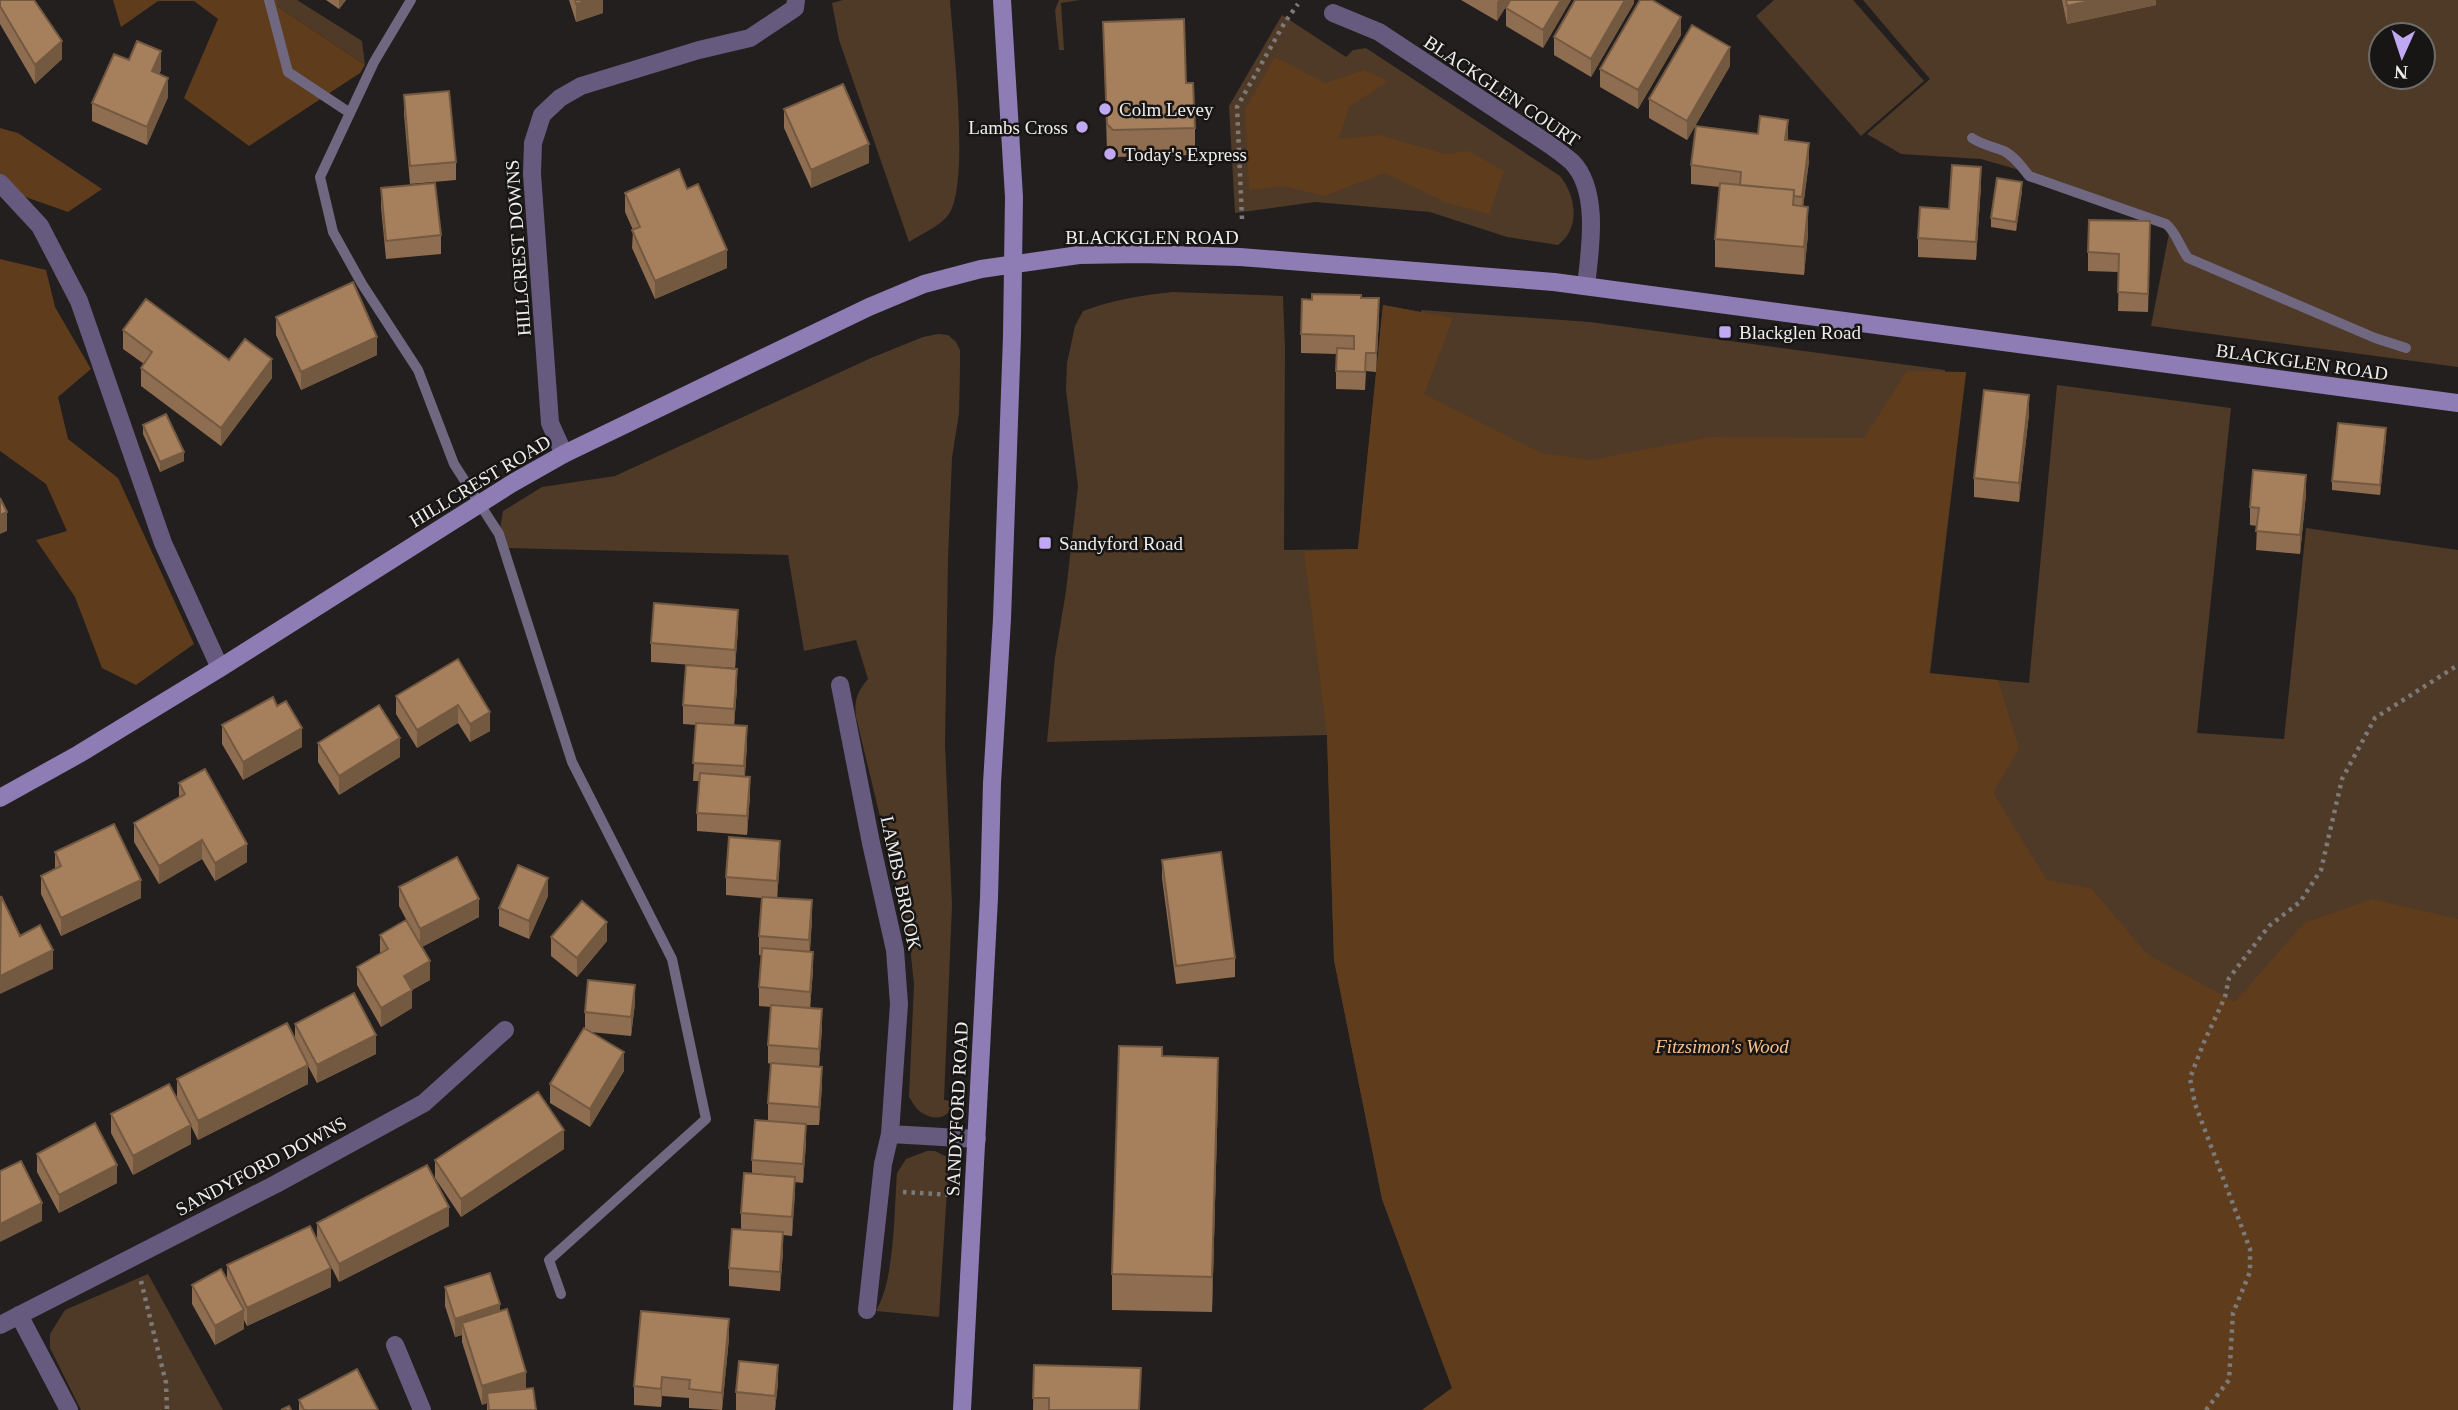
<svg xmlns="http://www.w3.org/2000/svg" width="2458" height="1410" font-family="'Times New Roman',serif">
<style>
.green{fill:#4f3a28;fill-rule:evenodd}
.forest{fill:#5f3c1c}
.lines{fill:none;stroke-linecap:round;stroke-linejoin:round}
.stream{stroke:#706781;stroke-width:10}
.path{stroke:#7c7a78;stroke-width:4.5;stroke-dasharray:3.5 5;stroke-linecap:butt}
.lane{stroke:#665b7f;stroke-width:18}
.street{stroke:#665b7f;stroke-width:18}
.secondary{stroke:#8e7cb5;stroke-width:18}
.wall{fill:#8f6d50}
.shaded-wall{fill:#745941}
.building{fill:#a67f5d;stroke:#745941;stroke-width:2}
.poi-dot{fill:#c0a8f3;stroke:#181614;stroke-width:2.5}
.labels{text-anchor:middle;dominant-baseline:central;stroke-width:5;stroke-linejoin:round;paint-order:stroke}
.street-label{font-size:19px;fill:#efeeec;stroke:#181614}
.poi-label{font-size:19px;fill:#efeeec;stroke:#181614;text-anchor:start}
.park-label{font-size:19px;font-style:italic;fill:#fcc08b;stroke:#181614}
</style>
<rect width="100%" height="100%" fill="#221f1e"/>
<!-- green -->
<path class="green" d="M277 0H297L362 41 365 65 277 6Z
M843 0H950C953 44 970 181 949 214 941 226 921 234 909 242L839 40 832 3Z
M1059 0H1080L1061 3 1064 50H1059L1055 10Z
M1774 0H1853L1924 81 1861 136 1756 16Z
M1863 0H2458V367L2151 326 2171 223 2061 182 1981 159 1901 154 1867 134 1930 79ZM2381 35H2423V77H2381Z
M1282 15 1346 57 1353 50 1366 48 1560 176C1576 196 1581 228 1558 245L1507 237 1430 212 1315 202 1235 213 1229 106Z
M1173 292 1283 296 1285 349 1284 550 1358 549 1383 305 1421 312V310L1590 322 1945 370V372H1966L1930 674 2029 683 2057 385 2231 408 2197 733 2284 739 2306 528 2458 550V1410H1422L1452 1388 1382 1199 1334 960 1327 735 1047 742 1055 657 1066 591 1078 486 1066 390 1067 363 1075 326 1083 311C1112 300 1142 295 1173 292Z
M938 334 948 335 956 342 960 350V369L959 413 952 458 948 559 945 745 952 905 944 1100 953 1101C952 1116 938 1122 924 1114 917 1111 913 1103 909 1097L914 984 909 937 856 717C854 700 857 692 868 679L856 640 804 651 788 555 503 548 499 534 503 511 542 487 615 476 871 358 923 337Z
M927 1151H935L949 1158 939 1317 876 1311C895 1279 894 1212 897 1173L906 1159Z
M148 1274 223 1410H81L50 1348V1334L65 1310Z"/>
<!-- forest -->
<path class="forest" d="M113 0H277V6L365 65 360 73 249 146 184 98 218 19 194 1H158L121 27Z
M1275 57 1325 83 1364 70 1388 81 1349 107 1339 139 1380 135 1445 154 1469 151 1504 171 1489 214 1447 203 1385 173 1324 196 1283 186 1249 190 1245 109Z
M0 128 18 133 102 189 68 212 0 188Z
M0 259 46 270 55 307 91 369 58 397 68 439 118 478 194 644 136 685 102 668 75 597 36 540 67 531 46 484 0 451Z
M1383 305 1453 318 1424 394 1541 453 1591 460 1710 437 1864 438 1907 371 1966 372 1929 673 1998 680 2019 748 1993 793 2047 880 2091 888 2147 954 2235 1002 2304 923 2372 899 2458 919V1410H1422L1452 1388 1382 1199 1334 960 1327 735 1304 551 1358 549Z"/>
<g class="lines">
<!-- stream -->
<path class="stream" d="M269 0 288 72 350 113
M411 0 374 62 320 177 333 232 362 284 418 370 454 464 499 534 572 762 672 959 706 1119 549 1260 561 1294
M1972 138C1982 145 1992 146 2004 151 2014 156 2022 167 2029 176L2166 224C2177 233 2179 246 2188 258L2375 338 2406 348"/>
<!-- path -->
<path class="path" d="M1242 219 1237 107 1285 22 1298 4
M903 1192 951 1195
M141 1281 166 1383 167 1410
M2206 1410 2229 1380 2233 1313 2250 1272V1249L2195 1104 2190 1078 2204 1042 2225 997 2229 978 2269 926 2300 902 2321 870 2342 779 2375 718 2458 665"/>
<!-- lane -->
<path class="lane" d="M0 183 40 226 79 301 163 543 220 668"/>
<!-- street -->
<path class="street" d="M1333 13 1379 32 1550 145C1557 150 1565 156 1572 162 1600 191 1590 250 1586 286
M564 454 550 423 532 174 533 143 542 115 560 98 581 86 699 50 750 38 795 8 796 0
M840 685 871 843 895 950 899 1004 890 1134 883 1164 867 1310
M890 1134 977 1139
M19 1315 69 1410
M0 1325 276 1184 424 1103 505 1030
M395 1345 422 1410"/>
<!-- secondary -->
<path class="secondary" d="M0 798 79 754 220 668 511 484 564 454 869 307 924 284 981 269 1079 255 1141 254 1240 257 1554 282 2458 403
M962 1410 989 898 992 783 1002 619 1012 336 1014 197 1002 0"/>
</g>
<!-- wall -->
<path class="wall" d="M0 0 62 59 35 84 0 24Z
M326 0H346L339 9Z
M569 0H603V13L576 22Z
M1461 0H1510L1497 21Z
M1571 0 1543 48 1506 26V8Z
M1634 0V3L1591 77 1554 55V37Z
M2062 0H2156V5L2067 24Z
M1103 22 1186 83 1195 128V155L1113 157 1107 151Z
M1681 35 1638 109 1600 87V69Z
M129 60 161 70 159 74 168 97 147 145 92 121V103Z
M1730 66 1687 140 1649 118V99Z
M404 95 456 162V180L410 184 404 114Z
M784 109 869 163 811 188 784 128Z
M1788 140 1809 161 1803 206 1808 234 1804 275 1715 267V239L1720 187 1691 184V165Z
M1981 185 1976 260 1918 257V238L1949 209Z
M381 188 441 235V254L386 259 381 207Z
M687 189 727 268 655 299 632 248 633 230 625 212V193Z
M2022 191 2016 231 1991 227V218Z
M2150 240 2148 312 2118 311 2119 272 2088 271V252Z
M1312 300 1379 317 1376 372 1366 371 1365 390 1336 389V354L1301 353V334Z
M276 317 377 355 301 390 276 335Z
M123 330 229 360 272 378 221 446 141 386V368L144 364 123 349Z
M2029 414 2019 502 1974 497V478Z
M143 425 184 461 160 472 143 434Z
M2386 437 2380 495 2332 490V481Z
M2306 494 2300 554 2256 550 2257 526 2250 525V507Z
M738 629 735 668 651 662V643Z
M458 659 490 731 470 742 458 723 417 748 396 714V696Z
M737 688 734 725 747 745 745 776 750 795 747 835 697 831V813L699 781H693L696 725 683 724V705Z
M222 725 302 747 243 780 222 744Z
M318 743 400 757 339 795 318 762Z
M179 783 247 862 215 881 202 859 159 884 134 842V823L179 797Z
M55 852 141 898 61 936 41 894V876L55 869Z
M780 860 777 898 812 919 810 952 813 970 810 1008 822 1028 819 1067 822 1086 819 1125H806V1143L803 1183 795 1182 792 1236 783 1235V1251L780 1291 729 1286V1268L741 1229V1213L752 1174V1160L768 1121V1103L771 1064 768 1063V1045L771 1007 759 1006V987L762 955H759V936L762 898 726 895V877Z
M1162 860 1235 958V977L1176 984 1162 878Z
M399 887 479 917 422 947 430 980 412 990V1008L381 1027 357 985V967L380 954V935L407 921 399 906Z
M548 896 529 939 499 926V908Z
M551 937 607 941 577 977 551 956Z
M635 1003 631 1036 590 1032 624 1071 590 1127 550 1103V1084L585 1028V1012Z
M295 1024 376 1054 317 1083 308 1066V1084L198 1140 191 1126V1144L133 1175 111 1133V1114L177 1098V1079L295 1040Z
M1162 1056 1218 1093 1212 1312 1112 1310V1274Z
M564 1149 461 1217 435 1178V1160Z
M37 1154 117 1183 59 1213 37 1172Z
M317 1223 449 1226 339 1282 323 1251 331 1287 247 1326 244 1320V1329L215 1345 192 1304V1285L227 1279V1265L317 1240Z
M445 1287 500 1311 526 1389 536 1410H487V1403L482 1405 462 1342V1335L455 1337 445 1306Z
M729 1338 722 1410 689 1408V1398L662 1396 661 1407 634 1405V1386Z
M1034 1365 1140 1410H1033Z
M778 1383 775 1410H736V1392Z
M299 1400 378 1410H299Z"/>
<!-- shaded-wall -->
<path class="shaded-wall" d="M339 0H346L339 9Z
M588 0H603V13L576 22V4Z
M1499 0H1510L1497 21V2Z
M1561 0H1571L1543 48V30Z
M1625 0H1634V3L1591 77V59Z
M2094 0H2156V5L2067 24V6Z
M1681 17V35L1638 109V90Z
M62 41V59L35 84V65Z
M1730 47V66L1687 140V121Z
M161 51V70L152 90V71Z
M168 78V97L147 145V127Z
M1788 120V138L1785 158V140Z
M1809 143V161L1802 216V197Z
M869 144V163L811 188V170Z
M1981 167V185L1976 260V242Z
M2022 182V191L2016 231V222Z
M1808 207V234L1804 275V247Z
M727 250V268L655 299V281Z
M1379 298V317L1376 372V353Z
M377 337V355L301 390V372Z
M272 359V378L221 446V428Z
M2029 395V414L2019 502V483Z
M2386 428V437L2380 495V485Z
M184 452V461L160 472V462Z
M2306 475V494L2300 554V535Z
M7 512V531L0 534V515Z
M738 610V629L735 668V650Z
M737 669V688L734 727V709Z
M458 705V723L417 748V730Z
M490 712V731L470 742V724Z
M747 726V745L744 785V766Z
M302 728V747L243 780V762Z
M400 738V757L339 795V776Z
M750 777V795L747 835V816Z
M202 840V859L159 884V866Z
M780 841V860L777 900V881Z
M247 844V862L215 881V863Z
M548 878V896L529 939V921Z
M141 880V898L61 936V918Z
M479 899V917L420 948V929Z
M812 900V919L809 959V940Z
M607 922V941L577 977V958Z
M53 950V969L0 994V976Z
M813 952V970L810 1010V992Z
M430 961V980L412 990V1008L381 1027V1008L404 976Z
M635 985V1003L631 1036V1017Z
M822 1009V1028L819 1068V1049Z
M376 1035V1054L317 1083V1065Z
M624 1052V1071L590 1127V1109Z
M1218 1058V1093L1212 1312V1277Z
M308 1065V1084L198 1140V1121Z
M822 1067V1086L819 1125V1107Z
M806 1124V1143L803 1183V1164Z
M191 1125V1144L133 1175V1156Z
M564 1130V1149L461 1217V1199Z
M117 1165V1183L59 1213V1195Z
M795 1177V1196L792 1236V1217Z
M42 1203V1221L0 1242V1224Z
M449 1207V1226L339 1282V1264Z
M783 1232V1251L780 1291V1272Z
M331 1268V1287L247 1326V1308Z
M500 1304V1323H462V1335L455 1337V1319Z
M244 1310V1329L215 1345V1326Z
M729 1319V1338L722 1410V1393Z
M778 1365V1383L775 1410V1396Z
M526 1372V1390L487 1393V1403L482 1405V1386Z
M662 1377V1396L661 1407V1389Z"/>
<!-- building -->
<path class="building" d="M0 0H34L62 41 35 65 0 6Z
M575 0H588L576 4Z
M1510 0H1561L1543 30 1506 8Z
M1575 0H1625L1591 59 1554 37Z
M1640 0H1652L1681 17 1638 90 1600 69Z
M2066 0H2094L2067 6Z
M1184 19 1186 83H1193L1195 128 1113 130 1107 124 1103 22Z
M1692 25 1730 47 1687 121 1649 99Z
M137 41 161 51 152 71 168 78 147 127 92 103 114 54 129 60Z
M843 84 869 144 811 170 784 109Z
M449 91 456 162 410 166 404 95Z
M1760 116 1788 120 1785 140 1809 143 1802 197 1794 196V190L1740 185 1741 172 1691 165 1696 126 1758 134Z
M1952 165 1981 167 1976 242 1918 238 1920 207 1949 209Z
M679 169 687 189 698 184 727 250 655 281 632 230 640 227 625 193Z
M1997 178 2022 182 2016 222 1991 218Z
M435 183 441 235 386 241 381 188Z
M1720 183 1794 190 1793 205 1808 207 1804 247 1715 239Z
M2089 220 2150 221 2148 294 2118 292 2119 254 2088 252Z
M353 282 377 337 301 372 276 317Z
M1312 294 1361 295V298H1379L1376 353H1366L1365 372 1336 371 1337 348 1354 349V336L1301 334 1302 299 1312 300Z
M146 299 229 360 245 339 272 359 221 428 141 368 152 352 123 330Z
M1984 390 2029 395 2019 483 1974 478Z
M166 414 184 452 160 462 143 425Z
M2338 423 2386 428 2380 485 2332 481Z
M2253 470 2306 475 2300 535 2256 531 2259 508 2250 507Z
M0 498 7 512 0 515Z
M654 603 738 610 735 650 651 643Z
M458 659 490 712 470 724 458 705 417 730 396 696Z
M686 665 737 669 734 709 683 705Z
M273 697 277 706 286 701 302 728 243 762 222 725Z
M379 705 400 738 339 776 318 743Z
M696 723 747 726 744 766 693 763Z
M205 769 247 844 215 863 202 840 159 866 134 823 185 794 179 783Z
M700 773 750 777 747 816 697 813Z
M114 824 141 880 61 918 41 876 61 866 55 852Z
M729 837 780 841 777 881 726 877Z
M1221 852 1235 958 1176 966 1162 860Z
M457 857 479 899 420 929 399 887Z
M518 865 548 878 529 921 499 908Z
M1 896 20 936 40 925 53 950 0 976Z
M762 897 812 900 809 940 759 936Z
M582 901 607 922 577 958 551 937Z
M406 920 430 961 404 976 412 990 381 1008 357 967 388 949 380 935Z
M762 948 813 952 810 992 759 987Z
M588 980 635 985 631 1017 585 1012Z
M354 993 376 1035 317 1065 295 1024Z
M771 1005 822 1009 819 1049 768 1045Z
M287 1023 308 1065 198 1121 177 1079Z
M584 1028 624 1052 590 1109 550 1084Z
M1119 1046 1162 1047V1056L1218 1058 1212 1277 1112 1274Z
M771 1063 822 1067 819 1107 768 1103Z
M169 1084 191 1125 133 1156 111 1114Z
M538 1092 564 1130 461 1199 435 1160Z
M755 1120 806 1124 803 1164 752 1160Z
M95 1123 117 1165 59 1195 37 1154Z
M21 1161 42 1203 0 1224V1171Z
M427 1165 449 1207 339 1264 317 1223Z
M744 1173 795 1177 792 1217 741 1213Z
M310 1226 331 1268 247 1308 227 1265Z
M732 1229 783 1232 780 1272 729 1268Z
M221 1269 244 1310 215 1326 192 1285Z
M490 1273 500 1304 455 1319 445 1287Z
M507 1309 526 1372 482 1386 462 1323Z
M641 1311 729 1319 722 1393 689 1389 690 1380 662 1377 661 1389 634 1386Z
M739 1361 778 1365 775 1396 736 1392Z
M1034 1365 1141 1368 1139 1410H1049V1398H1033Z
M357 1369 378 1410H304L299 1400Z
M533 1388 536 1410H489L487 1393Z
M289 1406 291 1410H281Z"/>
<!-- markers -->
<g class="poi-dot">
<circle cx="1105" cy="109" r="7"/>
<circle cx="1082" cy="127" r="7"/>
<circle cx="1110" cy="154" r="7"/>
<rect x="1718" y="325" width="14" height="14" rx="3.5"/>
<rect x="1038" y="536" width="14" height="14" rx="3.5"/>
</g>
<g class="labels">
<!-- street labels -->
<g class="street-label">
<text transform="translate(1502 91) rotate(34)">BLACKGLEN COURT</text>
<text x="1152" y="237">BLACKGLEN ROAD</text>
<text transform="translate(518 248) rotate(-94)">HILLCREST DOWNS</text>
<text transform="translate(2302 362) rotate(8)">BLACKGLEN ROAD</text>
<text transform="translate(480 481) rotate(-31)">HILLCREST ROAD</text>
<text transform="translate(901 883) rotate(78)">LAMBS BROOK</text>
<text transform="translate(957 1109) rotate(-87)">SANDYFORD ROAD</text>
<text transform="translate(261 1166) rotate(-28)">SANDYFORD DOWNS</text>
</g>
<!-- poi labels -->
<g class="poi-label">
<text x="1119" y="109">Colm Levey</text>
<text x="1068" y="127" text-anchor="end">Lambs Cross</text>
<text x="1124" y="154">Today's Express</text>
<text x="1739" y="332">Blackglen Road</text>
<text x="1059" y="543">Sandyford Road</text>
</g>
<!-- park labels -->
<g class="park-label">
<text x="1722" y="1046">Fitzsimon's Wood</text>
</g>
</g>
<!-- north arrow -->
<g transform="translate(2402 56) rotate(183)"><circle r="33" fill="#181614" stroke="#6e6c6a" stroke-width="2"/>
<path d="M0-5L12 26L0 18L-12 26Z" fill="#c0a8f3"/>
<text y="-10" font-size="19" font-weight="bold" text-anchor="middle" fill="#efeeec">N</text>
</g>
</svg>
